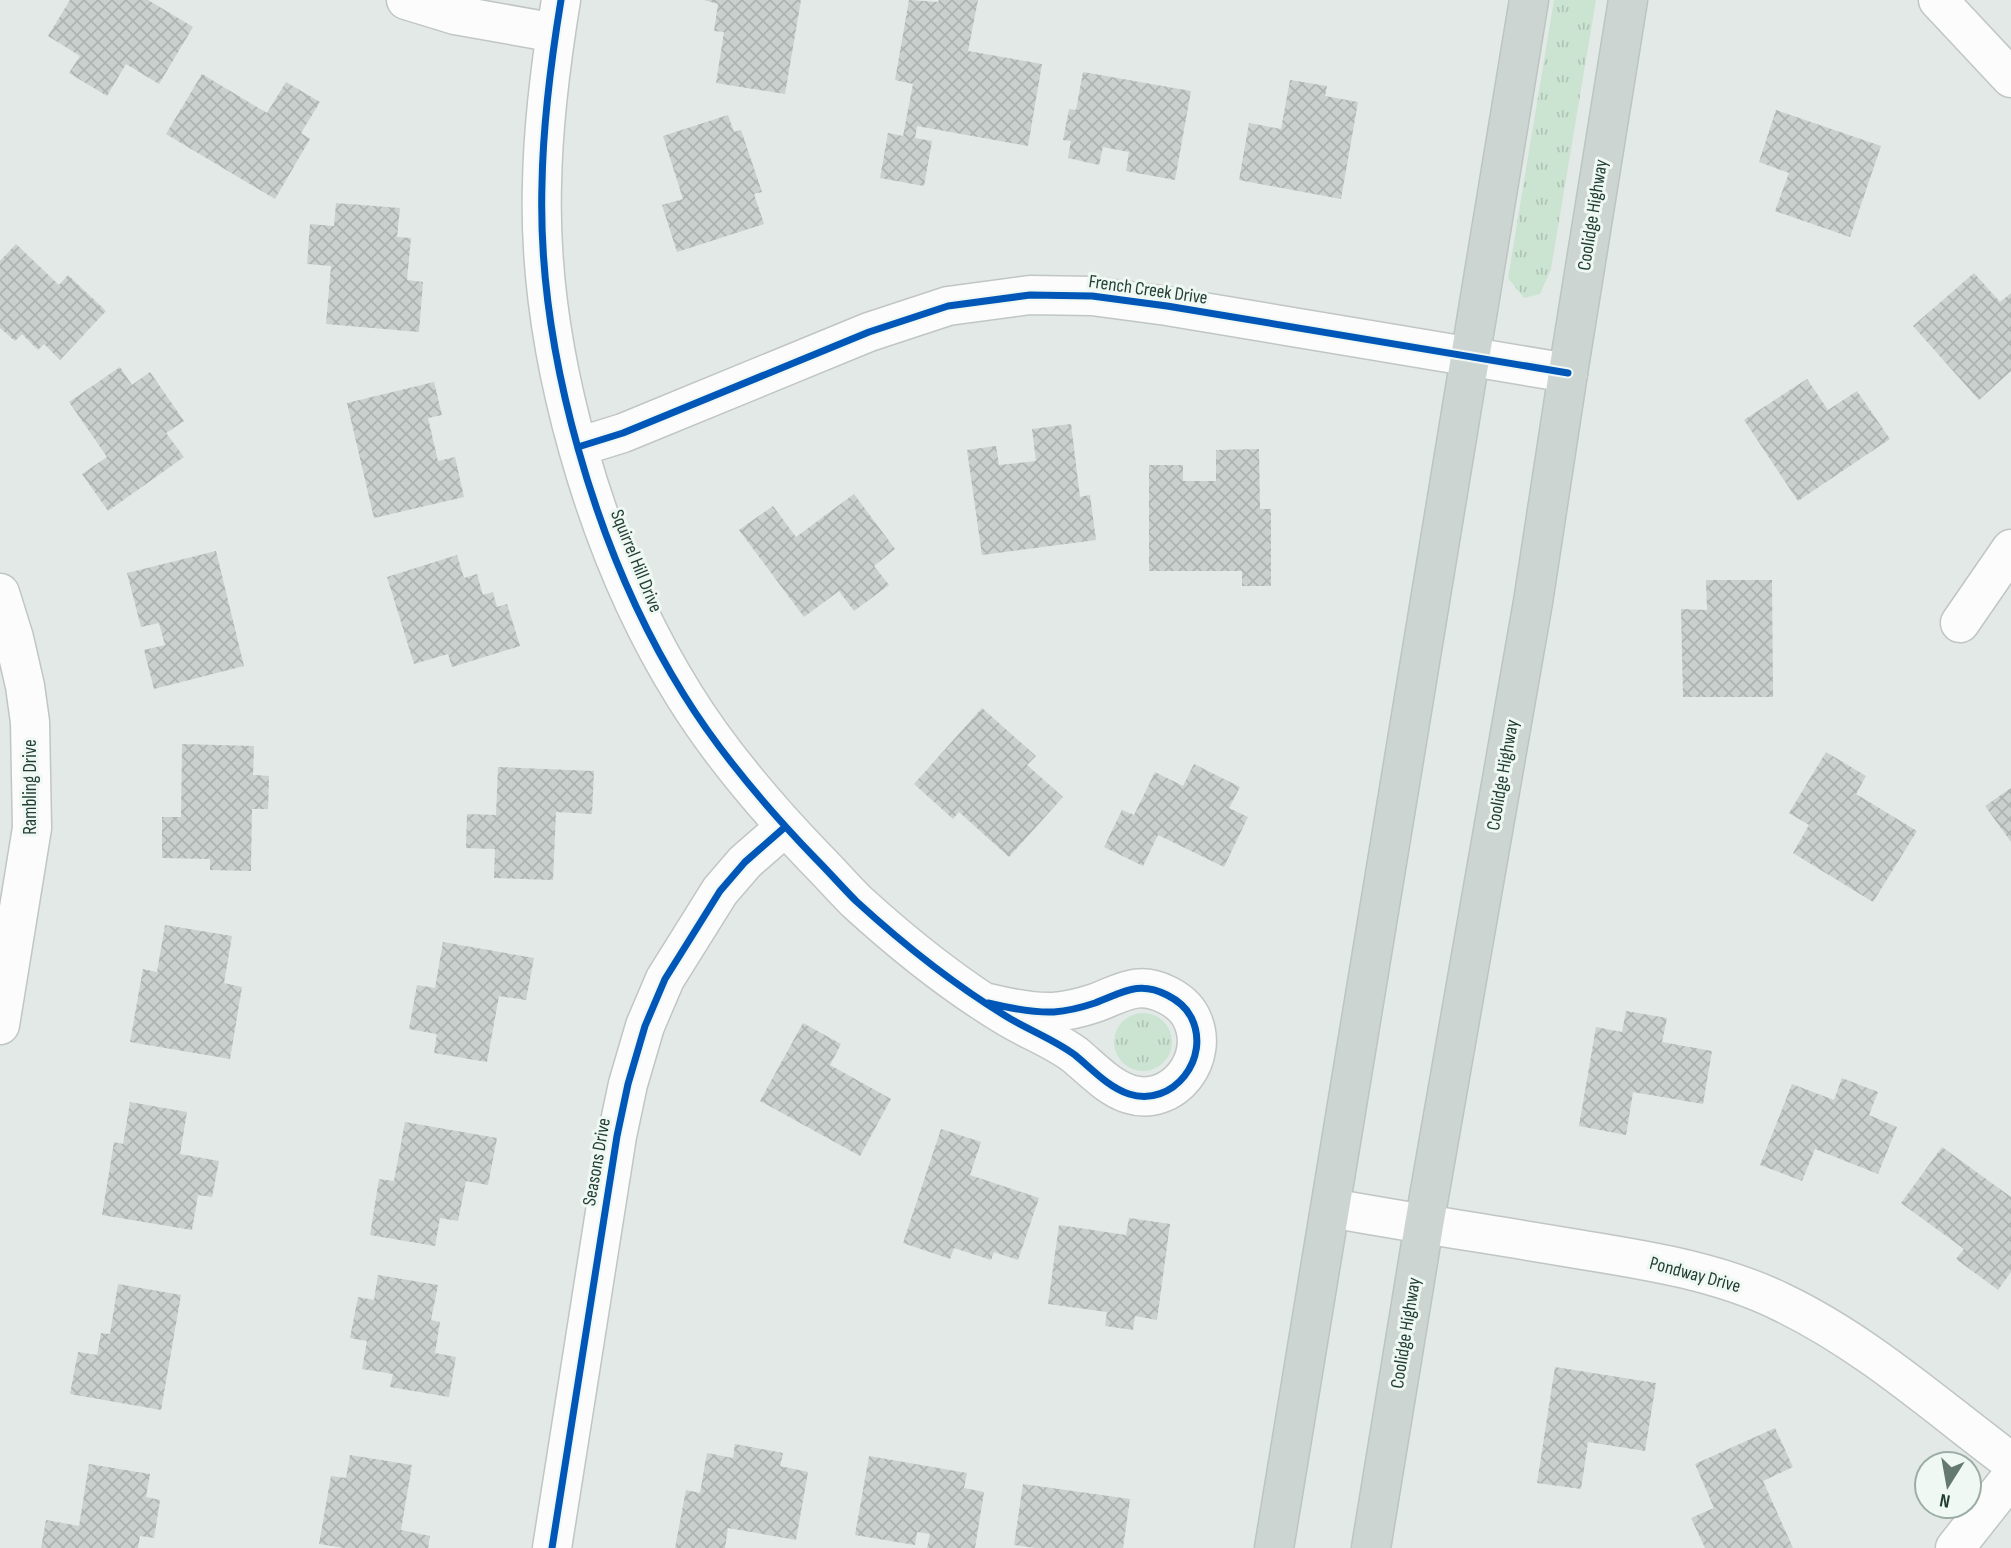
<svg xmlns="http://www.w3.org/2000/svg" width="2011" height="1548" font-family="'Sofia Sans Condensed',sans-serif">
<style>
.grass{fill:url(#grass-tufts)}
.building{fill:url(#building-cross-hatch)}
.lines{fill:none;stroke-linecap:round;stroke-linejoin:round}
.minor-casing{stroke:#c0c6c3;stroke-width:41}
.major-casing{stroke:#bbc5c2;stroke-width:41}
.minor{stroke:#fbfcfb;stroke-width:38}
.major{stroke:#cdd5d2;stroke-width:38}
.cycleway-casing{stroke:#f0f8f4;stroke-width:11}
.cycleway{stroke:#0057b8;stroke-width:7}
.labels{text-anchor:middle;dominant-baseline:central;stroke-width:6;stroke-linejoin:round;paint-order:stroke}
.street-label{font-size:19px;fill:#1f3d33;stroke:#f0f8f4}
</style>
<defs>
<pattern id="grass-tufts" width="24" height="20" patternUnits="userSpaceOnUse" patternTransform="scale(1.75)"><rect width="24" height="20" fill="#cbe3d1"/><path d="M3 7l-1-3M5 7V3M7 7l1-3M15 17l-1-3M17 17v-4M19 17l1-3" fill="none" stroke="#aec4b4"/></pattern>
<pattern id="building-cross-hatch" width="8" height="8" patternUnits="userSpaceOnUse" patternTransform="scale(1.75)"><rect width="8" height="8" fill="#cad0cd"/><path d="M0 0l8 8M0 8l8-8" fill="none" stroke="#adb4b0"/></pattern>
</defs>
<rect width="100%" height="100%" fill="#e3e9e6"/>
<!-- grass -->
<path class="grass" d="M1554 0H1596L1551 269 1540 294 1524 298 1508 278Z
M1114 1042a29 29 0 1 1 58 0a29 29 0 1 1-58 0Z"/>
<!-- building -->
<path class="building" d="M70 0H148L193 27 159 84 126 64 107 96 69 73 80 56 48 36Z
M704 0H801L785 94 716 83 724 32 714 31 718 4Z
M909 0 938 2 939 0H978L968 51 1042 64 1028 146 917 126 915 138 932 141 924 186 880 178 888 133 903 136 913 84 895 80Z
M1083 72 1191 91 1175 180 1126 171 1129 152 1103 147 1099 165 1068 158 1071 141 1063 140 1069 109 1076 110Z
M202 74 267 113 286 82 320 102 301 133 310 139 275 199 166 134Z
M1290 80 1327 86 1325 96 1358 102 1341 199 1239 180 1249 123 1281 129Z
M1776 110 1881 146 1850 237 1775 211 1789 173 1759 162Z
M728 115 734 132 741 130 762 192 754 194 764 224 677 252 662 205 683 199 663 136Z
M336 203 400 208 397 237 411 238 407 280 423 282 419 332 326 324 331 266 307 264 310 224 334 226Z
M16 244 59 285 68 275 106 311 60 360 44 344 38 350 22 334 15 341 0 328V261Z
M1974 273 2000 302 2011 293V371L1979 400 1913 326Z
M120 367 132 385 150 372 184 421 166 433 184 457 108 511 82 474 107 457 69 402Z
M1807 379 1828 410 1857 391 1890 439 1798 501 1744 420Z
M434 382 442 415 428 418 438 461 455 457 464 497 374 518 347 403Z
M1071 424 1080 497 1090 495 1096 540 982 555 967 450 996 446 999 465 1036 461 1032 429Z
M1259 449 1260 509H1271V586H1242V571H1149V465H1183V481H1216V450Z
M854 494 895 549 874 566 889 585 854 611 839 591 804 617 739 530 773 506 796 537Z
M216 551 244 666 154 689 144 650 165 645 159 623 141 627 127 573Z
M457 555 464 578 477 574 483 595 493 592 497 607 507 604 520 646 452 667 448 654 414 664 387 577Z
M1706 580H1772L1773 697H1683L1681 609 1707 610Z
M982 708 1036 756 1027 765 1063 797 1009 857 959 812 953 819 914 784Z
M182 744 254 746 253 775 269 776 268 809H252L251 871 210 870V859L162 858V817H181Z
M1826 752 1866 776 1856 794 1917 831 1873 902 1793 853 1809 825 1789 813Z
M1194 764 1240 787 1229 808 1248 817 1224 867 1158 835 1143 866 1104 847 1122 810 1134 815 1155 772 1183 786Z
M498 767 594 771 592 814 556 812 553 880 494 878 495 849 466 848 467 814 496 815Z
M2011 788V842L1985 806Z
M165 925 232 936 224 983 242 987 230 1059 130 1042 143 969 157 972Z
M443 942 534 958 526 1000 499 996 487 1062 434 1053 437 1034 409 1029 417 985 435 988Z
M1626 1011 1667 1018 1662 1042 1712 1051 1703 1104 1633 1092 1626 1135 1579 1126 1596 1027 1622 1032Z
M803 1023 841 1044 830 1065 891 1099 860 1156 760 1101Z
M1842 1078 1878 1092 1869 1115 1897 1127 1878 1174 1815 1149 1802 1181 1760 1165 1792 1084 1834 1100Z
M130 1102 187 1112 180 1154 219 1161 212 1197 198 1195 192 1230 102 1215 114 1142 123 1144Z
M405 1122 497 1138 488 1185 466 1181 458 1221 440 1218 435 1246 370 1235 379 1179 394 1181Z
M941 1129 981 1142 970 1175 1039 1198 1018 1260 994 1252 991 1260 954 1248 950 1259 903 1243Z
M1942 1147 2011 1197V1272L1998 1290 1956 1259 1964 1249 1901 1203Z
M1129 1218 1170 1224 1157 1320 1135 1316 1133 1330 1105 1326 1107 1312 1048 1304 1059 1225 1126 1235Z
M378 1275 438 1285 431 1320 440 1322 435 1353 456 1357 449 1397 390 1387 393 1374 362 1369 367 1341 350 1338 358 1297 374 1300Z
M118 1284 181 1295 161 1410 70 1394 78 1352 97 1355 101 1333 110 1334Z
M1555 1367 1656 1383 1645 1451 1588 1442 1581 1489 1537 1483Z
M1775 1428 1793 1467 1763 1481 1793 1548H1705L1691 1518 1714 1508 1695 1464Z
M735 1444 783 1453 780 1466 808 1472 796 1540 728 1528 725 1548H675L686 1490 700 1493 707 1453 733 1458Z
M350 1455 412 1465 401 1530 430 1536 428 1548H344L319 1544 331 1476 346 1478Z
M869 1456 967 1473 964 1488 984 1492 975 1548H927L930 1534 917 1532 915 1545 855 1535Z
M89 1464 150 1474 146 1497 160 1500 154 1538 140 1536 138 1548H41L46 1520 79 1526Z
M1023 1484 1130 1499 1123 1548H1035L1014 1545Z"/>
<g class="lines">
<!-- minor casing -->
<g class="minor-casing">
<path id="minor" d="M406 0 455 15 556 33
M561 0C551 61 543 122 542 184 537 350 596 554 684 695 721 755 767 808 815 858 829 872 842 887 856 901 903 944 954 985 1009 1018 1031 1031 1055 1040 1075 1055 1092 1069 1108 1087 1129 1094 1173 1108 1212 1058 1191 1017 1186 1007 1177 1000 1167 995 1138 980 1122 993 1095 1003 1083 1007 1067 1011 1054 1012 1032 1013 1009 1008 988 1003
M1938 0 2011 78
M578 447 623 433 869 332 948 306 1030 295 1092 296 1167 306 1568 373
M0 593 14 638 25 686 30 722 32 828 0 1025
M1960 623 2011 549
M1331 1208C1413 1223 1495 1235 1577 1249 1645 1260 1718 1271 1781 1302 1865 1342 1936 1406 2011 1462
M552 1548 617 1136 628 1084 645 1026 665 979 720 891 745 862 785 827
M1955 1548 2011 1477"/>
</g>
<!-- major casing -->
<g class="major-casing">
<path id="major" d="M1274 1548 1529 0
M1371 1548 1424 1225 1533 602 1568 373 1628 0"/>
</g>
<!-- minor -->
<use href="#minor" class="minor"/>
<!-- major -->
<use href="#major" class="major"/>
<!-- cycleway casing -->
<g class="cycleway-casing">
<path id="cycleway" d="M561 0C551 61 543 122 542 184 537 350 596 554 684 695 721 755 767 808 815 858 829 872 842 887 856 901 903 944 954 985 1009 1018 1031 1031 1055 1040 1075 1055 1092 1069 1108 1087 1129 1094 1173 1108 1212 1058 1191 1017 1186 1007 1177 1000 1167 995 1138 980 1122 993 1095 1003 1083 1007 1067 1011 1054 1012 1032 1013 1009 1008 988 1003
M578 447 623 433 869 332 948 306 1030 295 1092 296 1167 306 1568 373
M552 1548 617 1136 628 1084 645 1026 665 979 720 891 745 862 785 827"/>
</g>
<!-- cycleway -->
<use href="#cycleway" class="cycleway"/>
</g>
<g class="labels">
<!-- street labels -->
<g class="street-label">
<text transform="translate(1593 215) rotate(-81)">Coolidge Highway</text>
<text transform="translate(1148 290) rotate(8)">French Creek Drive</text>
<text transform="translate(636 561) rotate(68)">Squirrel Hill Drive</text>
<text transform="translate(1503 775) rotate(-80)">Coolidge Highway</text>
<text transform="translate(30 787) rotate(-90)">Rambling Drive</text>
<text transform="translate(597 1162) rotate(-80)">Seasons Drive</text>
<text transform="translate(1695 1275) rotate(15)">Pondway Drive</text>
<text transform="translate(1406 1333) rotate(-81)">Coolidge Highway</text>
</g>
</g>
<!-- north arrow -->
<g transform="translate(1948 1485) rotate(191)"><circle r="33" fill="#f0f8f4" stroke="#9cada7" stroke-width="2"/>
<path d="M0-5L12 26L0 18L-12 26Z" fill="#647972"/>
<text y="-10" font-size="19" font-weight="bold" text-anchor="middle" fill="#1f3d33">N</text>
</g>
</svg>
